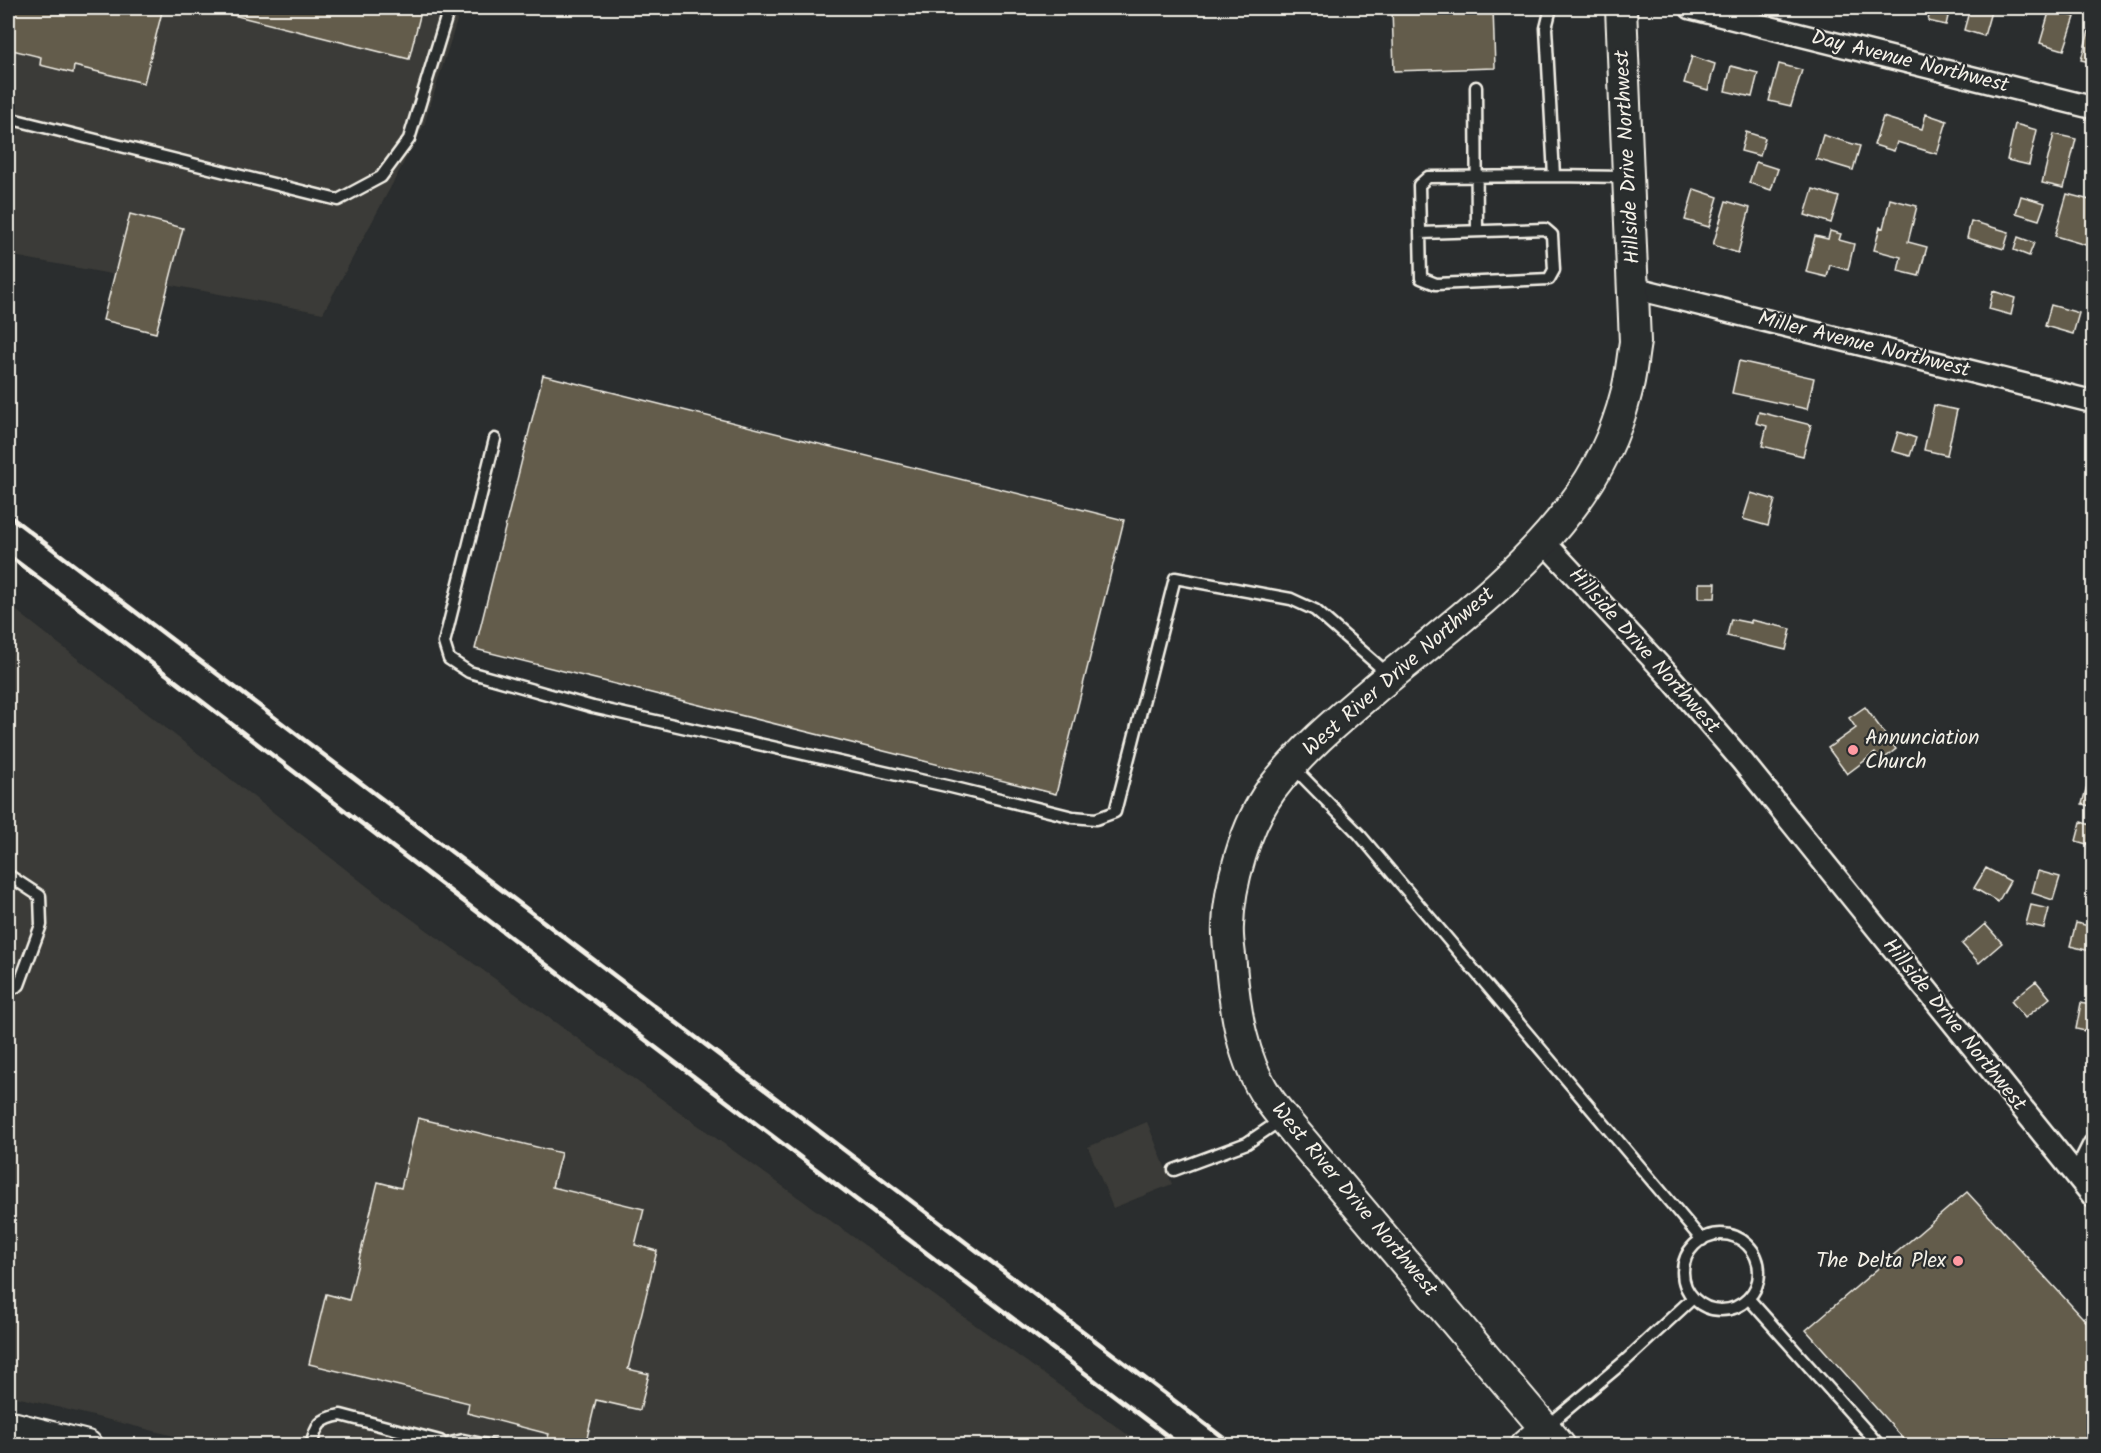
<svg xmlns="http://www.w3.org/2000/svg" width="2101" height="1453" font-family="Kalam,sans-serif">
<style>
.built{fill:#3b3b37}
.building{fill:#635c4c;stroke:#f4f1e8;stroke-width:1.5}
.lines{fill:none;stroke-linecap:round;stroke-linejoin:round}
.lane-casing{stroke:#f4f1e8;stroke-width:15}
.street-casing{stroke:#f4f1e8;stroke-width:26}
.secondary-casing{stroke:#f4f1e8;stroke-width:34}
.lane{stroke:#2a2d2e;stroke-width:10}
.street{stroke:#2a2d2e;stroke-width:21}
.secondary{stroke:#2a2d2e;stroke-width:30}
.rail{stroke:#f4f1e8;stroke-width:4.5}
.poi-dot{fill:#ff9aa2;stroke:#2a2d2e;stroke-width:2}
.labels{text-anchor:middle;dominant-baseline:central;stroke-width:4.5;stroke-linejoin:round;paint-order:stroke}
.street-label{font-size:21px;fill:#f4f1e8;stroke:#2a2d2e}
.poi-label{font-size:21px;fill:#f4f1e8;stroke:#2a2d2e;text-anchor:start}
</style>
<rect width="100%" height="100%" fill="#2a2d2e"/>
<filter id="ink" filterUnits="userSpaceOnUse"><feTurbulence type="fractalNoise" baseFrequency=".0167" numOctaves="2"/><feDisplacementMap in="SourceGraphic" scale="12" xChannelSelector="R" yChannelSelector="G"/><feConvolveMatrix kernelMatrix="1 2 1 2 8 2 1 2 1" color-interpolation-filters="sRGB"/></filter>
<g filter="url(#ink)">
<!-- built -->
<path class="built" d="M8 8H461L424 125 323 313 8 255Z
M8 604 377 894 1142 1445 215 1446 8 1395Z
M1147 1122 1172 1184 1113 1208 1088 1147Z"/>
<!-- building -->
<path class="building" d="M8 8H163L144 83 74 66 73 73 40 65 41 57 8 49Z
M205 8H422L409 59Z
M1392 8H1493L1495 68 1394 71Z
M1918 8H1950L1946 25 1928 21 1929 15 1917 12Z
M1970 8H1992L1984 36 1964 30Z
M2050 9 2075 17 2064 50 2040 43Z
M2093 16H2094V63L2081 60Z
M1692 56 1715 64 1708 90 1684 83Z
M1779 64 1802 70 1791 106 1769 101Z
M1731 66 1758 73 1752 97 1725 91Z
M1926 114 1947 121 1937 154 1897 142 1894 151 1874 145 1883 117 1922 129Z
M2015 124 2037 130 2029 165 2007 160Z
M1746 132 1765 138 1760 156 1741 151Z
M2054 134 2076 139 2064 188 2042 183Z
M1823 135 1860 146 1853 170 1816 159Z
M1756 162 1778 169 1771 190 1749 183Z
M1694 189 1718 197 1709 227 1685 220Z
M1813 189 1839 197 1831 223 1805 215Z
M2067 194 2094 201V237L2089 236 2086 245 2055 236Z
M2021 196 2045 203 2039 220 2016 213Z
M1890 199 1917 206 1908 242 1927 247 1919 276 1898 271 1901 257 1874 250 1880 227 1883 228Z
M1726 201 1750 208 1738 253 1713 245Z
M130 214 183 228 156 333 103 320Z
M1971 221 2009 232 2004 249 1967 238Z
M1830 231 1841 234 1839 240 1854 244 1848 270 1830 265 1827 277 1806 272 1815 236 1828 239Z
M2018 237 2034 243 2029 256 2014 250Z
M1993 291 2015 298 2011 315 1989 309Z
M2051 305 2079 313 2073 334 2045 326Z
M1739 361 1814 378 1807 409 1732 393Z
M543 375 1124 520 1056 794 475 649Z
M1934 405 1957 410 1947 455 1924 450Z
M1759 412 1811 425 1803 456 1762 446 1767 426 1756 423Z
M1898 432 1916 438 1910 456 1892 451Z
M1751 493 1775 500 1768 526 1743 519Z
M1699 583H1716L1715 598H1699Z
M1731 619 1751 623V620L1791 629 1786 650 1727 636Z
M1865 707 1896 749 1881 761 1875 753 1847 774 1828 748 1856 728 1849 718Z
M2088 782 2094 784V807L2082 804Z
M2081 822 2094 826V846L2076 841Z
M1986 868 2010 881 1998 902 1974 888Z
M2038 871 2060 877 2053 900 2032 893Z
M2031 905 2049 909 2044 928 2026 924Z
M2076 923 2094 927V952L2070 946Z
M1985 924 2002 943 1979 963 1962 944Z
M2036 981 2050 998 2025 1018 2011 1001Z
M2081 1003 2094 1006V1033L2076 1029Z
M418 1118 561 1153 552 1187 644 1209 635 1245 657 1251 628 1369 649 1374 640 1410 596 1400 585 1446H568L547 1440 549 1434 467 1413 469 1403 309 1364 326 1294 349 1300 378 1182 401 1188Z
M1967 1192 2094 1330V1446H1910L1806 1330Z"/>
<g class="lines">
<!-- lane casing -->
<g class="lane-casing">
<path id="lane" d="M1551 8 1546 28 1554 176 1626 177
M1476 87 1477 231
M8 118 338 200 381 177 409 139 449 8
M1420 233 1545 229 1552 235 1554 270 1549 279 1436 284 1421 278 1419 185 1428 177 1554 176
M495 439 444 643 449 659 469 672 593 707 951 787 1073 817 1096 819 1115 812 1175 578 1291 599 1315 610 1388 674
M1292 766 1359 834 1702 1240
M8 875 40 896 41 925 19 985 8 991
M1174 1170 1247 1143 1281 1120
M1683 1272a38 38 0 1 1 76 0a38 38 0 1 1-76 0Z
M1749 1299 1880 1446
M1546 1427 1626 1360 1693 1298
M446 1444 463 1440 492 1446
M311 1446C317 1425 318 1419 341 1415L440 1441 446 1446"/>
</g>
<!-- street casing -->
<g class="street-casing">
<path id="street" d="M1691 8 2094 108
M1634 288 2094 402
M1543 541 1669 676 1742 761 2094 1197
M2078 1177 2094 1145"/>
</g>
<!-- secondary casing -->
<g class="secondary-casing">
<path id="secondary" d="M8 1426 87 1446
M1525 1446 1546 1428
M1560 1446 1295 1132C1286 1121 1276 1110 1268 1098 1242 1060 1235 1010 1231 965 1230 952 1227 939 1228 926 1229 884 1246 825 1271 790 1301 750 1340 718 1378 686 1446 630 1519 577 1572 506 1597 473 1616 434 1626 394 1631 377 1632 359 1635 342L1621 8"/>
</g>
<!-- lane -->
<use href="#lane" class="lane"/>
<!-- street -->
<use href="#street" class="street"/>
<!-- secondary -->
<use href="#secondary" class="secondary"/>
<!-- rail -->
<path class="rail" d="M8 515 1234 1446
M8 555 174 680 556 972 1181 1446"/>
</g>
</g>
<!-- markers -->
<g class="poi-dot">
<circle cx="1853" cy="750" r="6"/>
<circle cx="1958" cy="1261" r="6"/>
</g>
<g class="labels">
<!-- street labels -->
<g class="street-label">
<text transform="translate(1910 62) rotate(14)">Day Avenue Northwest</text>
<text transform="translate(1628 157) rotate(-93)">Hillside Drive Northwest</text>
<text transform="translate(1864 345) rotate(14)">Miller Avenue Northwest</text>
<text transform="translate(1644 651) rotate(48)">Hillside Drive Northwest</text>
<text transform="translate(1399 672) rotate(-41)">West River Drive Northwest</text>
<text transform="translate(1954 1025) rotate(51)">Hillside Drive Northwest</text>
<text transform="translate(1354 1200) rotate(50)">West River Drive Northwest</text>
</g>
<!-- poi labels -->
<g class="poi-label">
<text x="1865" y="738">Annunciation<tspan x="1865" dy="24">Church</tspan></text>
<text x="1946" y="1261" text-anchor="end">The Delta Plex</text>
</g>
</g>
<!-- margin -->
<rect width="2101" height="1453" fill="none" stroke="#2a2d2e" stroke-width="30"/>
<rect x="15" y="15" width="2071" height="1423" fill="none" stroke="#f4f1e8" stroke-width="2" filter="url(#ink)"/>
</svg>
